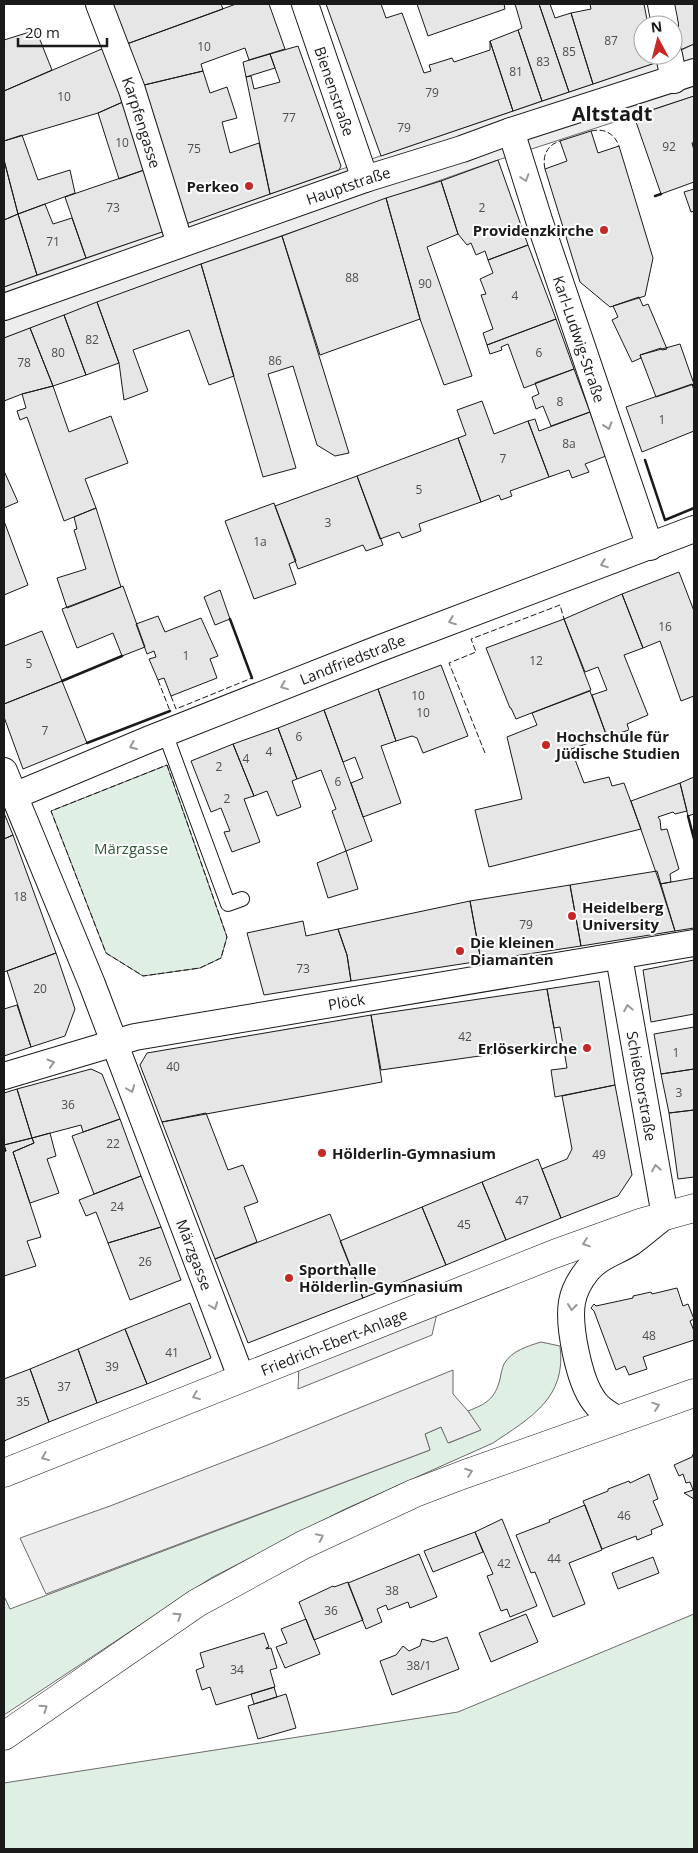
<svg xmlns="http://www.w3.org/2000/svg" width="698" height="1853" font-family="'Open Sans',sans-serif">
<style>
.green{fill:#e0efe3;stroke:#6a6a6a}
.parking{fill:#ededed;stroke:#6a6a6a}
.building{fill:#e6e6e6;stroke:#1a1a1a}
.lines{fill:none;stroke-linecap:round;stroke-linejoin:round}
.lane-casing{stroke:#1a1a1a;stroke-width:16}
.street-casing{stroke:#1a1a1a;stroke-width:28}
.secondary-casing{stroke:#1a1a1a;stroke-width:29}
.lane{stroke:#fff;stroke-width:14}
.street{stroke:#fff;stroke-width:26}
.secondary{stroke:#fff;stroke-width:28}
.fence{stroke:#1a1a1a;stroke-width:1;stroke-dasharray:6 2.5;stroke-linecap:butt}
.wall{stroke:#1a1a1a;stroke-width:2.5}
.oneway{stroke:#989898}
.poi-dot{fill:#c62828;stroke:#fff;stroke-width:2}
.labels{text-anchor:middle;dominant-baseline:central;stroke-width:4;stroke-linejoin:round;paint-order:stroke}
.number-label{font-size:12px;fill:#4d4d4d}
.street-label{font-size:15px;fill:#1a1a1a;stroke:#fff}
.poi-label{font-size:15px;font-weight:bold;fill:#1a1a1a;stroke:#fff;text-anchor:start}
.park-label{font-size:15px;fill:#2b5a34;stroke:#fff}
.district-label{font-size:20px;font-weight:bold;fill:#1a1a1a;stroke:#fff}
</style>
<rect width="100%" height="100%" fill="#fff"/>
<!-- green -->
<path class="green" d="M167 765 227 937 221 958 200 968 143 976 106 953 51 811Z
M541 1342 560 1346C567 1398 530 1418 493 1443L343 1510 211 1578 4 1715V1596L10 1609 430 1450 425 1434 441 1427 449 1443 480 1430 468 1411C486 1404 495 1399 500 1379 501 1374 502 1368 504 1364 511 1351 528 1346 541 1342Z
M694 1614V1849H4V1783L458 1712Z"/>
<!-- parking -->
<path class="parking" d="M694 44V96L498 160 201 264 4 338V287L339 170 655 63Z
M438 1309 432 1335 298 1389 299 1366Z
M453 1370V1394L468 1411 481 1430 448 1443 441 1427 425 1434 430 1450 46 1594 20 1538 110 1506 270 1444Z"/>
<!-- building -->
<path class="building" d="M109 4H221L223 9 124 45Z
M236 4H269L285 49 249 60 245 48 201 64 203 71 140 86 124 45Z
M326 4H381L386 18 402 13 424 73 431 71 429 65 433 64 452 58 454 62 490 50V41L513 111 381 156Z
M417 4H504L505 9 428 36Z
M515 4H539L569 92 542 101 518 30 522 28Z
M539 4H550L555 18 571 13 593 84 569 92Z
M590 4H644L648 25H643V55H653L655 63 593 84 571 13 591 9Z
M673 4H694V44L680 50Z
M36 30 52 70 4 91V40Z
M518 30 542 101 513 111 490 41Z
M298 46 341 166 339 170 270 194 246 77 251 76 254 89 280 82 270 54Z
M104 48 125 101 98 113 4 141V91Z
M270 54 275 68 246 77 243 62Z
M203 71 210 93 227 87 237 118 222 122 230 153 259 143 270 194 183 225 140 86Z
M694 96V142L692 143 694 150V182L661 194 634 116Z
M125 101 144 170 119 179 98 113Z
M591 131 598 153 619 146 653 258 645 296 610 307 580 282 545 169 567 161 560 141Z
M22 135 38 180 70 170 75 193 18 214 4 160V141Z
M4 160 18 214 4 220Z
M498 160 528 245 488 260 485 251 476 255 471 243 467 245 458 234 441 181Z
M144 170 165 231 86 258 65 197Z
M441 181 458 234 427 247 472 376 444 385 420 319 386 198Z
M694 189V211L691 212 684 192Z
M386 198 420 319 320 355 282 236Z
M45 204 53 224 72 218 86 258 37 275 18 214Z
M18 214 37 275 4 287V220Z
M282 236 349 453 335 456 317 445 293 366 268 374 296 468 263 477 201 264Z
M528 245 556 319 487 345 483 333 493 329 481 295 486 294 480 279 493 273 488 260Z
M201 264 234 376 209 385 189 330 133 350 148 391 124 400 119 363 97 302Z
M639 297 643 306 648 304 667 349 662 350 661 348 640 355 641 358 632 362 612 320 618 317 613 306Z
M97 302 119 363 86 375 64 315Z
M64 315 86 375 53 386 30 328Z
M556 319 574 369 524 388 508 344 501 347 502 350 490 354 487 345Z
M30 328 53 386 22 394 4 401V338Z
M680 344 694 384 656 397 640 355Z
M574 369 590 412 551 426 543 406 536 409 532 397 539 394 535 383Z
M692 384 694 390V431L642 452 626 407Z
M53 386 69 432 111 416 128 463 85 479 96 508 64 521 27 417 20 420 17 411 26 408 22 394Z
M482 401 494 434 528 421 549 477 510 491 512 496 501 500 499 495 481 502 458 438 466 435 457 410Z
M590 412 606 456 585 464 589 472 572 478 569 470 549 477 528 421 535 419 539 431Z
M458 438 481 502 419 524 421 531 402 538 399 532 380 539 357 476Z
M4 471 18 502 4 508Z
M357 476 383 545 366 551 363 545 298 569 275 506Z
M274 503 296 561 289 564 296 584 254 599 225 521Z
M96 508 121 587 67 608 57 578 86 569 74 530 77 529 74 517Z
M4 521 28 585 4 595Z
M679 572 694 611V696L681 701 660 641 643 648 622 594Z
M123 586 145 647 122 656 113 633 77 648 62 609Z
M220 590 230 619 215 625 204 597Z
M622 594 643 648 624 655 648 715 627 724 629 730 607 737 592 695 607 690 598 667 585 672 564 619Z
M158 616 165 632 201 618 218 656 210 659 217 678 171 696 164 678 158 680 149 659 156 657 154 651 147 654 136 624Z
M564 619 591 690 516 719 511 708H510L486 648Z
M42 631 62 681 4 704V646Z
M441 665 468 736 423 753 417 738 412 736 396 741 378 689Z
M62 681 87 743 23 769 4 717V704Z
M378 689 396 741 381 746 401 803 363 817 351 783 363 778 355 757 343 762 324 710Z
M590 691 607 737 571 749 584 783 609 777 612 786 624 783 641 829 489 867 475 810 522 799 507 737 537 725 532 713Z
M324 710 372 841 346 851 332 811 336 809 321 770 297 779 278 728Z
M278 728 297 779 292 781 301 807 277 816 267 791 254 796 233 744Z
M233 744 254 796 244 799 260 842 232 852 224 832 230 831 221 808 211 812 191 761Z
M694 777V814L688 816 680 783Z
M680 783 687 811 675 814 673 812 658 817 660 820 661 830 667 829 679 869 670 874 671 882 660 884 631 801Z
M4 813 13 835 4 839Z
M13 835 56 953 4 972V839Z
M346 851 358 889 328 898 317 863Z
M657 871 675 931 581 946 570 885Z
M694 878V928L675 931 660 884Z
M570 885 581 946 481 961 470 901Z
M470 901 481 961 351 981 347 955 338 929Z
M303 921 306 936 338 929 347 955 351 981 264 995 247 933Z
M56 953 75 1009 65 1036 31 1047 7 971Z
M694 960V1014L651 1022 643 970Z
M599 981 615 1085 555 1097 551 1070 567 1068 560 1027 554 1028 547 989Z
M547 989 557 1045 381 1070 371 1015Z
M17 1005 31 1047 4 1056V1009Z
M371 1015 382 1082 162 1122 140 1065 147 1053Z
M694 1027V1069L661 1074 654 1034Z
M91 1069 102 1074 120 1119 83 1132 81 1125 32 1138 17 1089Z
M694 1069V1110L669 1113 661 1074Z
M615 1085 632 1175 618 1196 561 1218 542 1169 567 1159 572 1149 562 1096Z
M17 1089 32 1138 4 1145 6 1151H4V1093Z
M694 1110V1177L678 1179 669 1113Z
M206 1113 228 1170 243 1165 258 1202 244 1207 257 1242 215 1259 162 1122Z
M120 1119 141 1176 94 1194 72 1136Z
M50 1133 56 1156 47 1159 59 1193 30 1203 13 1152 34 1143 32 1138Z
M32 1138 34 1143 13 1152 41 1237 27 1241 36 1266 4 1276V1151H6L4 1145Z
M538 1159 561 1218 506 1240 482 1182Z
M141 1176 161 1227 108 1243 96 1212 86 1216 79 1200Z
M482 1182 506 1240 446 1265 422 1207Z
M422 1207 446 1265 363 1298 340 1241Z
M330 1214 363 1298 248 1343 215 1259Z
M161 1227 181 1280 130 1300 108 1243Z
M677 1288 683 1306 688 1304 694 1319 690 1321 694 1331V1340L643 1357 647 1369 629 1375 625 1366 616 1370 594 1311 591 1308 594 1304 596 1306 633 1298V1296L651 1292 652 1294Z
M190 1303 211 1358 147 1384 125 1329Z
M125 1329 147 1384 97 1403 78 1349Z
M78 1349 97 1403 49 1422 30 1369Z
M30 1369 49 1422 4 1441V1379Z
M694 1452V1499L684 1493 693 1490 690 1482 686 1483 683 1474 679 1476 674 1465 692 1457Z
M649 1474 658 1499 653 1501 663 1525 651 1530 652 1534 637 1540 636 1536 602 1549 583 1501 608 1491V1489L629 1481 630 1483Z
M585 1505 602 1550 569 1563 585 1604 553 1617 535 1572 531 1573 516 1535 550 1522 549 1520Z
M502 1519 537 1606 510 1617 507 1609 501 1611 487 1576 493 1574 475 1532Z
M475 1532 483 1552 433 1572 424 1551Z
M419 1554 437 1597 410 1608 408 1602 388 1610 386 1605 377 1609 382 1622 366 1629 348 1583Z
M653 1557 659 1573 618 1589 612 1573Z
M348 1582 363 1620 314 1640 299 1602 333 1586 334 1587Z
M526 1614 538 1642 491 1662 479 1633Z
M306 1619 320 1654 285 1668 276 1647 287 1643 281 1629Z
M264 1633 269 1647 266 1648V1649L271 1648 277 1668 270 1670 275 1687 216 1705 210 1687 202 1690 196 1670 204 1667 200 1653Z
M447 1637 459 1669 392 1695 380 1661 396 1655 403 1646 409 1651 420 1646 422 1639 433 1642Z
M274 1687 277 1697 254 1704 251 1694Z
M286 1694 296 1728 258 1739 248 1706Z"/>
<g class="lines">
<!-- lane casing -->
<g class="lane-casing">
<path id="lane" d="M165 733 228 904 242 899"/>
</g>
<!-- street casing -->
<g class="street-casing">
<g id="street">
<path id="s1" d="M99 4 132 90 180 244"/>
<path id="s2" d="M305 4 365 179"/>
<path d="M661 4 665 25"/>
<path d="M669 55 674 80"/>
<path id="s3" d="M511 131 539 220 650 547"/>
<path id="s4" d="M4 307 365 179 462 149 511 131 694 72"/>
<path id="s5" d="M4 771 92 984 241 1377"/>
<path id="s6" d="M14 796 150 739 378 649 694 529"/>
<path id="s7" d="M4 1076 135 1037 694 943"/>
<path d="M618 1420C609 1414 600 1410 594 1401 579 1381 568 1326 572 1302 574 1290 580 1280 587 1271 599 1256 617 1252 632 1242 643 1234 654 1224 665 1216L619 957"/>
</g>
</g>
<!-- secondary casing -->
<g class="secondary-casing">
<g id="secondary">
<path id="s8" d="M4 1473 554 1254 643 1222 694 1208"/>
<path d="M4 1736 197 1603 303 1545 415 1493 465 1474 694 1393"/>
</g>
</g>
<!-- lane -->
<use href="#lane" class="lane"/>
<!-- street -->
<use href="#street" class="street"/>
<!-- secondary -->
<use href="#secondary" class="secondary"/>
<!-- fence -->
<path class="fence" d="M591 131C604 128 614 133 619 146
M545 169C542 156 547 145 560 141
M158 680 170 711
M171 696 176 709 252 678
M485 753 449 663 476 652 471 639 560 605 564 619
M167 765 227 937 221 958 200 968 143 976 106 953 51 811Z"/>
<!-- wall -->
<path class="wall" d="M655 196 661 194
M645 460 665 520 694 508
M230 619 252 678
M62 681 122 656
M87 743 170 711
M688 816 694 839"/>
</g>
<!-- one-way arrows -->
<defs><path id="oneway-chevron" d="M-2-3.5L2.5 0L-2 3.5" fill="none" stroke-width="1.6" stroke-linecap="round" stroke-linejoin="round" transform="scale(1.25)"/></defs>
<g class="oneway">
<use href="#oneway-chevron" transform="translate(525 178) rotate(72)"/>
<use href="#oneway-chevron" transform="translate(608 426) rotate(71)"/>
<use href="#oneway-chevron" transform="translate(604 564) rotate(159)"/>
<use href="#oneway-chevron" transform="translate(452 621) rotate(159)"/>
<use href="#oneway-chevron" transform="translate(284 686) rotate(158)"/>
<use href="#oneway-chevron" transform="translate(133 746) rotate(157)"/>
<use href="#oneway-chevron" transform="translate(628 1008) rotate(-100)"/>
<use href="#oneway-chevron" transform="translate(51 1063) rotate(-16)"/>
<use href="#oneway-chevron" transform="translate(131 1089) rotate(69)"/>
<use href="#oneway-chevron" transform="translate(656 1168) rotate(-100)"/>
<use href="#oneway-chevron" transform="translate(586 1243) rotate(161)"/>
<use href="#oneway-chevron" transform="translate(214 1306) rotate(69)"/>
<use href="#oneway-chevron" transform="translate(572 1307) rotate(96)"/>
<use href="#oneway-chevron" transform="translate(196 1396) rotate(158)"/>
<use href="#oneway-chevron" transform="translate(656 1406) rotate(-19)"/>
<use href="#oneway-chevron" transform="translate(45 1457) rotate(158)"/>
<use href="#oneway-chevron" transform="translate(469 1472) rotate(-20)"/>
<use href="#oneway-chevron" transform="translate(320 1537) rotate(-26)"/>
<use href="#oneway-chevron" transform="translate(178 1616) rotate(-34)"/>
<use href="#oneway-chevron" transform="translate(44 1708) rotate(-35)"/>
</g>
<!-- markers -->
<g class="poi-dot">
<circle cx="249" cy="186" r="5"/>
<circle cx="604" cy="230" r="5"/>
<circle cx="546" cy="745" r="5"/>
<circle cx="572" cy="916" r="5"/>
<circle cx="460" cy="951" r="5"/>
<circle cx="587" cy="1048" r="5"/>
<circle cx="322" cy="1153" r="5"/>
<circle cx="289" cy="1278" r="5"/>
</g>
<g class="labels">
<!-- number labels -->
<g class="number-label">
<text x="611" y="40">87</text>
<text x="204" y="46">10</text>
<text x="569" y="51">85</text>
<text x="543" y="61">83</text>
<text x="516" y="71">81</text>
<text x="432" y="92">79</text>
<text x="64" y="96">10</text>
<text x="289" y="117">77</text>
<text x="404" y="127">79</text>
<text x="122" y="142">10</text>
<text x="669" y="146">92</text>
<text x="194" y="148">75</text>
<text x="113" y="207">73</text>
<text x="482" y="207">2</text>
<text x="53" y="241">71</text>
<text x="352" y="277">88</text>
<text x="425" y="283">90</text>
<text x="515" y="295">4</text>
<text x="92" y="339">82</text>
<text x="58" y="352">80</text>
<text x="539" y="352">6</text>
<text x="275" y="360">86</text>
<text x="24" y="362">78</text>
<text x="560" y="401">8</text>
<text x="662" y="419">1</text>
<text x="569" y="443">8a</text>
<text x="503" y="458">7</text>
<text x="419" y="489">5</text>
<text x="328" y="522">3</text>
<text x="260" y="541">1a</text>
<text x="665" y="626">16</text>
<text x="186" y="655">1</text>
<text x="536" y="660">12</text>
<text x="29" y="663">5</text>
<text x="418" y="695">10</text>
<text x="423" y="712">10</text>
<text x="45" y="730">7</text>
<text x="299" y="736">6</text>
<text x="269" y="751">4</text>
<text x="246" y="758">4</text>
<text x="219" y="766">2</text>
<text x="338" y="781">6</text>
<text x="227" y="798">2</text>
<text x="20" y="896">18</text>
<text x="526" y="924">79</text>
<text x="303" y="968">73</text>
<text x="40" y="988">20</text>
<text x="465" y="1036">42</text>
<text x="676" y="1052">1</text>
<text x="173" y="1066">40</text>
<text x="679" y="1092">3</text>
<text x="68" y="1104">36</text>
<text x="113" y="1143">22</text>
<text x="599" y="1154">49</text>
<text x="522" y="1200">47</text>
<text x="117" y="1206">24</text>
<text x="464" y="1224">45</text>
<text x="145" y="1261">26</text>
<text x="649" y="1335">48</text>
<text x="172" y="1352">41</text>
<text x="112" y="1366">39</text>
<text x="64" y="1386">37</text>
<text x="23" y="1401">35</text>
<text x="624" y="1515">46</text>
<text x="554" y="1558">44</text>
<text x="504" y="1563">42</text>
<text x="392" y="1590">38</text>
<text x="331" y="1610">36</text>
<text x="419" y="1665">38/1</text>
<text x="237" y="1669">34</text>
</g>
<!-- street labels -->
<g class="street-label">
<text stroke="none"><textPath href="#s2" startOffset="92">Bienenstraße</textPath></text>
<text stroke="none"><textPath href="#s1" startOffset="126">Karpfengasse</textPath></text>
<text stroke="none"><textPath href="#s4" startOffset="365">Hauptstraße</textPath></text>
<text stroke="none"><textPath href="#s3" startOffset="219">Karl-Ludwig-Straße</textPath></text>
<text stroke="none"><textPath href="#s6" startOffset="365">Landfriedstraße</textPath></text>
<text stroke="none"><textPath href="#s7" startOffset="351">Plöck</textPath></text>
<text transform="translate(642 1086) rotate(80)">Schießtorstraße</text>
<text stroke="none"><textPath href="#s5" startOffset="520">Märzgasse</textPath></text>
<text stroke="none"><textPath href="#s8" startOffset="355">Friedrich-Ebert-Anlage</textPath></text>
</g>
<!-- poi labels -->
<g class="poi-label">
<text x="239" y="186" text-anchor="end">Perkeo</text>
<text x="594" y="230" text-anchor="end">Providenzkirche</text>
<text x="556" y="736">Hochschule für<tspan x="556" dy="17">Jüdische Studien</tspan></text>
<text x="582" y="907">Heidelberg<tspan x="582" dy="17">University</tspan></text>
<text x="470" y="942">Die kleinen<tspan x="470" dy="17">Diamanten</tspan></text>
<text x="577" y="1048" text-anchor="end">Erlöserkirche</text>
<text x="332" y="1153">Hölderlin-Gymnasium</text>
<text x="299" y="1269">Sporthalle<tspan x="299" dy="17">Hölderlin-Gymnasium</tspan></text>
</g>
<!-- park labels -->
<g class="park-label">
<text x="131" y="848">Märzgasse</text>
</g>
<!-- district labels -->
<g class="district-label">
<text x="612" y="113">Altstadt</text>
</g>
</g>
<!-- border -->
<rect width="698" height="1853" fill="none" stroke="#1a1a1a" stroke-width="10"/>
<!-- north arrow -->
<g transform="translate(658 40) rotate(353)"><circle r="24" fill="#ffffff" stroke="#a3a3a3"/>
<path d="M0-4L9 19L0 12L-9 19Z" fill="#c62828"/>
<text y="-8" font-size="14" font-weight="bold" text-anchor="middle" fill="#1a1a1a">N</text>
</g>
<!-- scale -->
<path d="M18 38v8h89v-8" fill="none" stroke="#1a1a1a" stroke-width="2.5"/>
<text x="25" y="38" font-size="15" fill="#1a1a1a" stroke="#ffffff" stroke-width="4" paint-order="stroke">20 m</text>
</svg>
